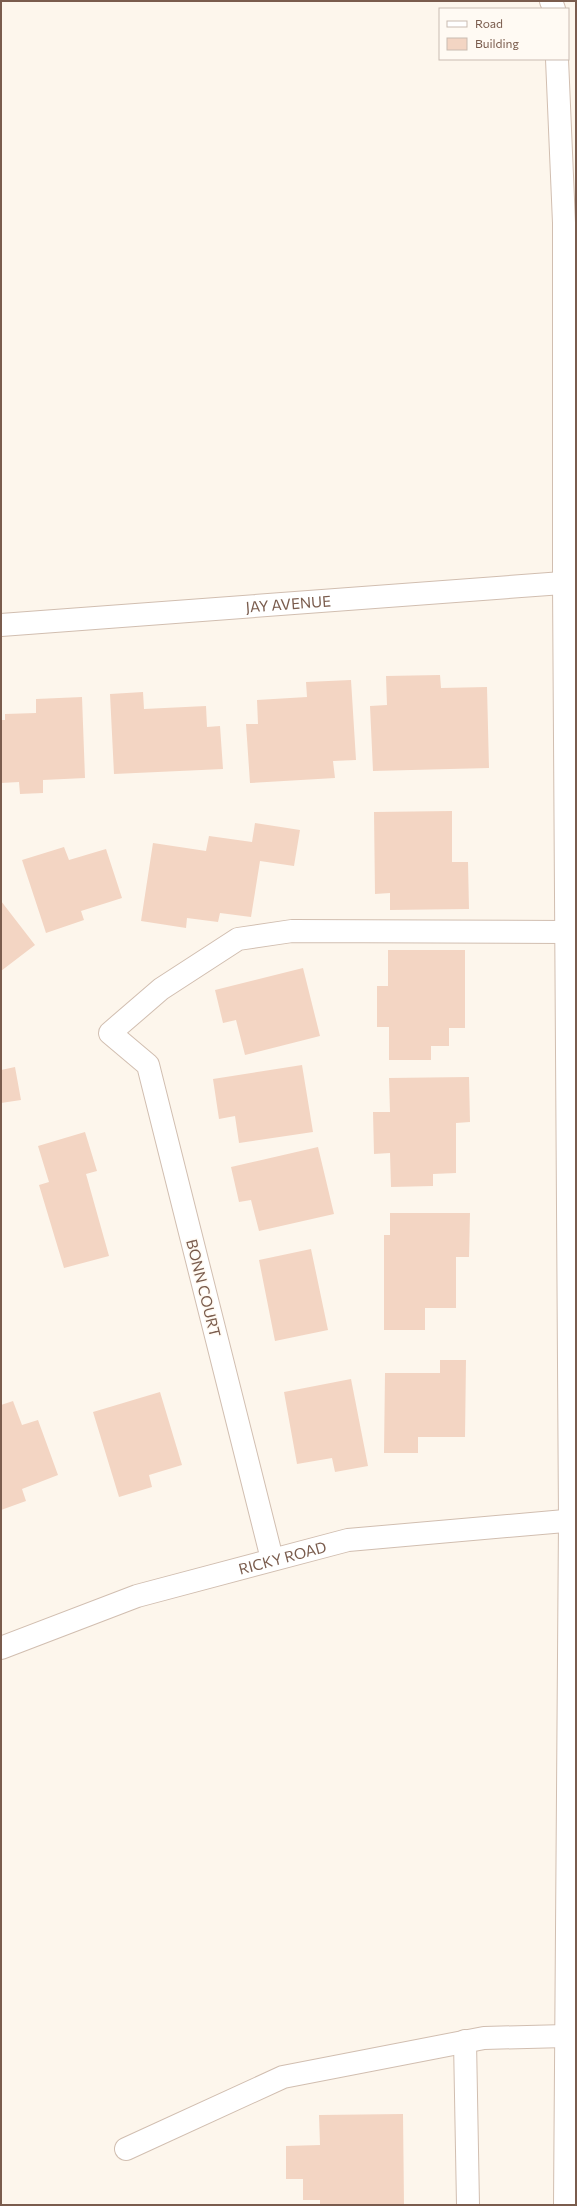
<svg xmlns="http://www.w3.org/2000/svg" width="577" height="2206" font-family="Commissioner,sans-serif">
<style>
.building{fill:#f3d5c3}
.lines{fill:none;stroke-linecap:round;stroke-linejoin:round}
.minor-casing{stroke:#d1beb0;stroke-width:24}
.minor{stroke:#fff;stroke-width:22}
.labels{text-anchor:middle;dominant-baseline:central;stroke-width:3;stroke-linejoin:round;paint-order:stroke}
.street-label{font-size:15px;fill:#7a5c4d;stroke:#fffaf3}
</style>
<rect width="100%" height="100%" fill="#fdf6ec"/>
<!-- building -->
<path class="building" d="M440 675 441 688 487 687 489 768 373 771 370 706 387 705 386 676Z
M351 680 356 760 333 761 335 778 250 783 246 724H258L257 700 307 697 306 682Z
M143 692 144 709 206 706 207 727 220 726 223 769 114 774 110 694Z
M82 697 85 778 43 780V793L20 794 19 782 1 783V720H5V714L36 713V699Z
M452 811V862H468L469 909 390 910V893L375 894 374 812Z
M255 823 300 830 294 866 260 861 251 917 220 913 218 922 187 918 186 928 141 921 153 843 206 851 209 836 252 842Z
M64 847 69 860 106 849 122 898 81 911 84 920 46 933 22 860Z
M1 901 35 945 1 971Z
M388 950H465V1028H449V1046H431V1060H389V1027H377V986H388Z
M303 968 320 1036 245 1055 236 1020 223 1023 215 990Z
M302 1065 313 1132 239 1143 235 1116 219 1119 213 1079Z
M15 1067 21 1100 1 1103V1070Z
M469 1077 470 1122 456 1123V1173L433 1174V1186L391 1187 390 1153 374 1154 373 1112H390L389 1078Z
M85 1132 97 1171 86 1174 109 1256 64 1268 39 1185 49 1182 38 1146Z
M318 1147 334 1214 259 1231 251 1200 239 1202 231 1167Z
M390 1213H470L469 1257H456V1308H425V1330H384V1235H390Z
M311 1249 328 1330 275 1341 259 1260Z
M440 1360H466L465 1437H418V1453H384L385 1373H440Z
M351 1379 368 1466 335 1472 332 1458 297 1464 284 1392Z
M160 1392 182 1465 149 1475 152 1487 119 1497 93 1412Z
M13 1401 22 1425 38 1420 58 1475 22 1489 26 1501 1 1510V1405Z
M403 2114 404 2205H320V2200H303V2179H286V2146L320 2145 319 2115Z"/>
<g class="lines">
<!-- minor casing -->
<g class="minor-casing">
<g id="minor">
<path d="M551 1 554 9"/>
<path d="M557 59 564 223V583L570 1520 565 2205"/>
<path id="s1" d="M1 625 576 582"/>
<path d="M272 1559 148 1065 110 1033 161 989 238 939 292 931 566 932"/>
<path id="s2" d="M1 1648 137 1596 348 1540 576 1520"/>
<path d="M465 2041 468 2205"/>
<path d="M126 2149 283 2077 484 2038 566 2036"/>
</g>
</g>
<!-- minor -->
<use href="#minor" class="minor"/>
</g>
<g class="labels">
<!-- street labels -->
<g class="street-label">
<text stroke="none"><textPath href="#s1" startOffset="288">JAY AVENUE</textPath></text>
<text transform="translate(204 1288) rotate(76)">BONN COURT</text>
<text stroke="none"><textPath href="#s2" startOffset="296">RICKY ROAD</textPath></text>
</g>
</g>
<!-- border -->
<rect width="577" height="2206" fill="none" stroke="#7a5c4d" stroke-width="4"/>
<!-- legend -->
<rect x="439" y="8" width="130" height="52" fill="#fffaf3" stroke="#cabbb1"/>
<rect x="447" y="21" width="20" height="6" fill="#ffffff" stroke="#cabbb1"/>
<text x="475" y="28" font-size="12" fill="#7a5c4d">Road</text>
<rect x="447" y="38" width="20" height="12" fill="#f3d5c3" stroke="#cabbb1"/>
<text x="475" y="48" font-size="12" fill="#7a5c4d">Building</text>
</svg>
